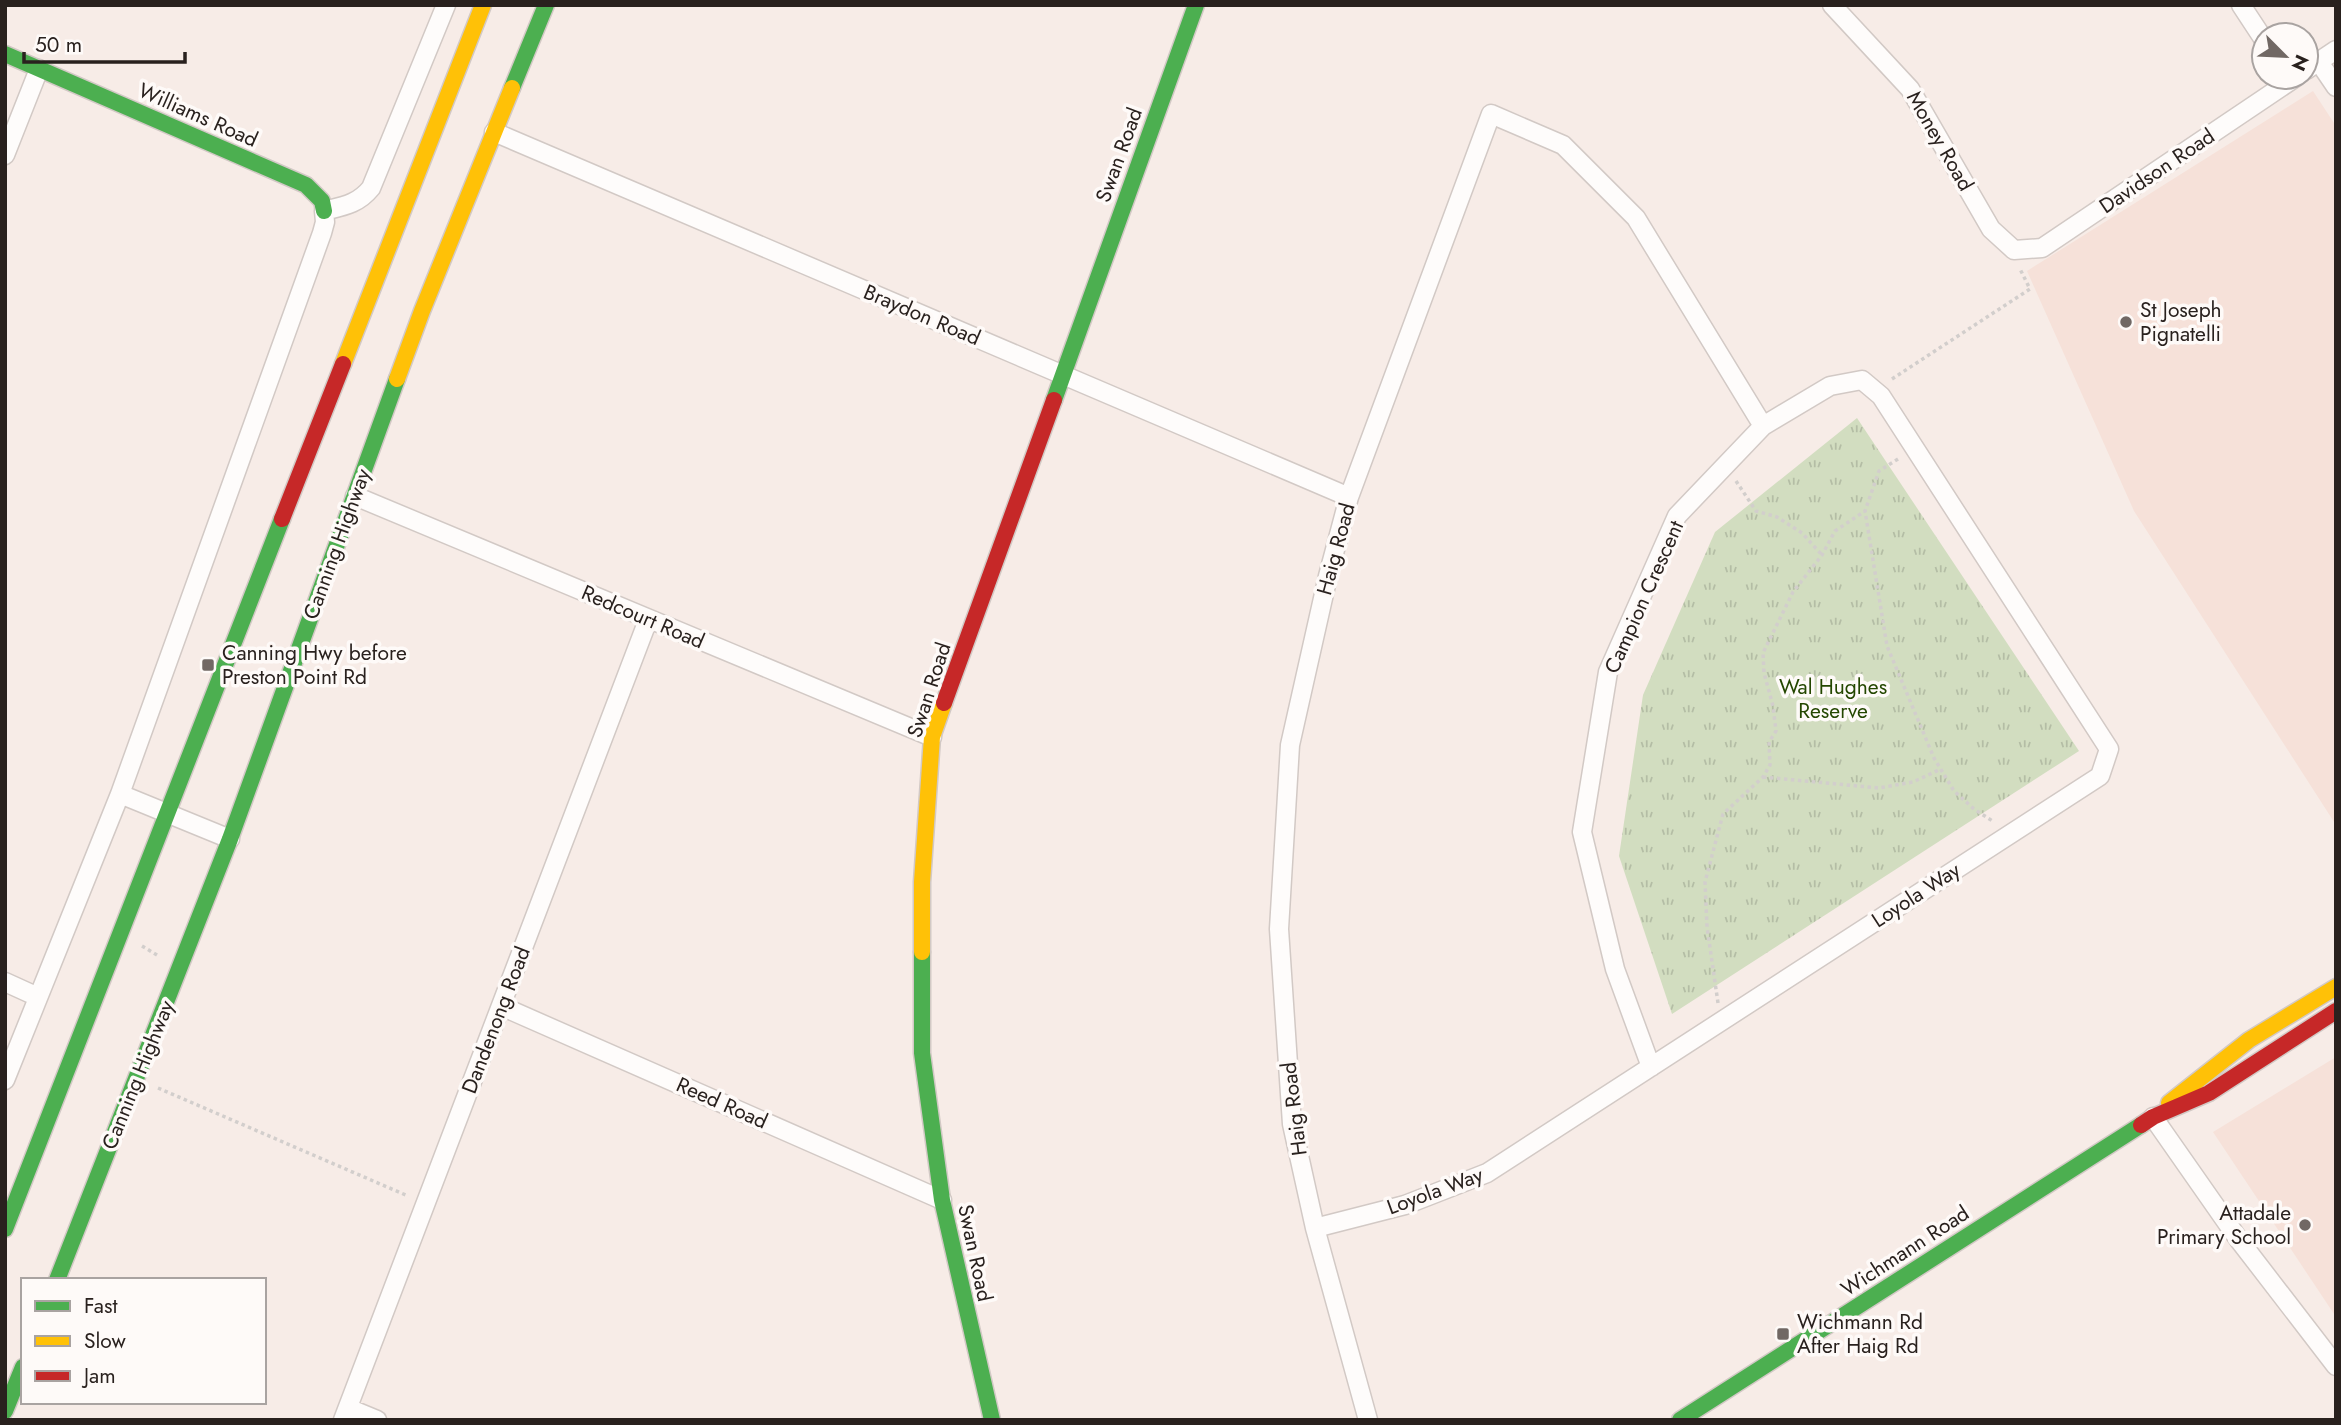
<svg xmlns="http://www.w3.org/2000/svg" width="2341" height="1425" font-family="Jost,sans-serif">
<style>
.built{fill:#f6e1d9}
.grass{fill:url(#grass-tufts)}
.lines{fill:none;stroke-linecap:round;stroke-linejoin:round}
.street-casing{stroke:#d2c9c5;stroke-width:21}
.fast-casing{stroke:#d2c9c5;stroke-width:19}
.slow-casing{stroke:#d2c9c5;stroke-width:19}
.jam-casing{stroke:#d2c9c5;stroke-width:19}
.path{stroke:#d2cecc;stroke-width:3.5;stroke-dasharray:3.5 3.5;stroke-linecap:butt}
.street{stroke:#fefcfb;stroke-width:18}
.fast{stroke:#4caf50;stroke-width:16}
.slow{stroke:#ffc107;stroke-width:16}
.jam{stroke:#c62828;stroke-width:16}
.poi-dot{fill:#716864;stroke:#fefaf8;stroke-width:2.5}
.labels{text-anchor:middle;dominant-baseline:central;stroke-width:7;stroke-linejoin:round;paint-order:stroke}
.street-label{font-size:21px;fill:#29211e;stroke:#fefaf8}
.poi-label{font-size:21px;fill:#29211e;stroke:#fefaf8;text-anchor:start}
.park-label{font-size:21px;fill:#244700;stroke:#fefaf8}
</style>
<defs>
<pattern id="grass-tufts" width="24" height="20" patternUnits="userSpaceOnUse" patternTransform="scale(1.75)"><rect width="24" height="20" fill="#d2ddc0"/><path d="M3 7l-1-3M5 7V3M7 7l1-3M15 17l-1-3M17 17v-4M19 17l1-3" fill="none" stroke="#b4bda5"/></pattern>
</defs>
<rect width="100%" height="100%" fill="#f7ece7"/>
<!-- built -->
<path class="built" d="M2313 91 2336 126V825L2134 511 2027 271Z
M2336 1057V1317L2213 1132Z"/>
<!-- grass -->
<path class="grass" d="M1857 418 2079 751 1672 1014 1619 856 1643 695 1715 532Z"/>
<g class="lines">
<!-- street casing -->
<g class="street-casing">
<path id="street" d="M1832 5 1910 89 1991 229 2014 250 2042 248 2296 77
M2241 5 2264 40
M2319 62 2336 87
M2306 70 2336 50
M494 132 1349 497
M5 155 39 69
M355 496 932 737
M120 794 230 839
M5 982 38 997
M501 1006 942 1200
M5 1080 120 794 322 233 325 222 324 211C344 206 358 204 371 188L446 5
M2153 1117 2239 1240 2336 1366
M1315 1228 1405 1205 1487 1173 2100 776 2109 749 1881 396 1862 380 1830 386 1763 426 1677 516 1608 672 1582 832 1615 969 1651 1067
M348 1408 377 1420
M343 1420 648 620
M1368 1420 1315 1228 1292 1124 1279 929 1290 745 1328 576 1349 497 1491 114 1563 145 1636 218 1763 426"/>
</g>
<!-- fast casing -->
<g class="fast-casing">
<path id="fast" d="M5 54 306 185 322 201 324 211
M512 88 546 5
M1054 400 1196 5
M922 952V1053L942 1200 992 1420
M5 1229 282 519
M57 1280 230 839 397 379
M5 1411 23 1367
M1680 1420 2141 1125"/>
</g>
<!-- slow casing -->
<g class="slow-casing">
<path id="slow" d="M343 364 483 5
M397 379 422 311 512 88
M922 952V882L932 737 944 703
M2169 1103 2249 1040 2336 987"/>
</g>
<!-- jam casing -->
<g class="jam-casing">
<path id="jam" d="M282 519 343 364
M944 703 1054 400
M2141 1125 2153 1117 2209 1093 2336 1011"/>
</g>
<!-- path -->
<path class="path" d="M1892 379 2030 289 2020 269
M1898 459 1879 471 1865 511 1887 646 1934 758 1954 791 1974 809 1994 822
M1736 481 1756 511 1777 517 1802 533 1822 555
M1763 777 1879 788 1913 782 1941 769
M142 946 157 955
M1718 1003 1707 927 1705 882 1723 814 1763 777 1770 765 1769 742 1776 731 1773 706 1764 673 1763 653 1793 592 1822 555 1835 531 1865 511
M158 1088 408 1196"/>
<!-- street -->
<use href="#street" class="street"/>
<!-- fast -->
<use href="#fast" class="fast"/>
<!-- slow -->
<use href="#slow" class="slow"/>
<!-- jam -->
<use href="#jam" class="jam"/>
</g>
<!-- markers -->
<g class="poi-dot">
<circle cx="2126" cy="322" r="7"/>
<rect x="201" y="658" width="14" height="14" rx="3.5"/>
<circle cx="2305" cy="1225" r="7"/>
<rect x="1776" y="1327" width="14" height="14" rx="3.5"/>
</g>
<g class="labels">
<!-- street labels -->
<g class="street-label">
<text transform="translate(198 115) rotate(24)">Williams Road</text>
<text transform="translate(1940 141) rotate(60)">Money Road</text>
<text transform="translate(1119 155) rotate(-70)">Swan Road</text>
<text transform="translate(2157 171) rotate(-34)">Davidson Road</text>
<text transform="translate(922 315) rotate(23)">Braydon Road</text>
<text transform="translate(337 544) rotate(-70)">Canning Highway</text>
<text transform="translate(1336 549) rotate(-75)">Haig Road</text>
<text transform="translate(1644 597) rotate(-66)">Campion Crescent</text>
<text transform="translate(643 617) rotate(23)">Redcourt Road</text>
<text transform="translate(929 690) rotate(-72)">Swan Road</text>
<text transform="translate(1916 895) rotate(-33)">Loyola Way</text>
<text transform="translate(496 1020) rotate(-69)">Dandenong Road</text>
<text transform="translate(138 1075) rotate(-68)">Canning Highway</text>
<text transform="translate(722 1103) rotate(24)">Reed Road</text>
<text transform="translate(1294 1109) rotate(-97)">Haig Road</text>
<text transform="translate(1435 1191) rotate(-20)">Loyola Way</text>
<text transform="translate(1905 1251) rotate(-33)">Wichmann Road</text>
<text transform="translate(975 1253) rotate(78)">Swan Road</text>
</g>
<!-- poi labels -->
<g class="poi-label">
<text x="2140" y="310">St Joseph<tspan x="2140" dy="24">Pignatelli</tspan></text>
<text x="222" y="653">Canning Hwy before<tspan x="222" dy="24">Preston Point Rd</tspan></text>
<text x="2291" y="1213" text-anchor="end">Attadale<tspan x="2291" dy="24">Primary School</tspan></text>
<text x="1797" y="1322">Wichmann Rd<tspan x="1797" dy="24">After Haig Rd</tspan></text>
</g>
<!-- park labels -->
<g class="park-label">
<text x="1833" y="687">Wal Hughes<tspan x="1833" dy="24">Reserve</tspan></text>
</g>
</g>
<!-- border -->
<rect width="2341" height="1425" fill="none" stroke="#29211e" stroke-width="14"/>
<!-- legend -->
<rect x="21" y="1278" width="245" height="126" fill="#fefaf8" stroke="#a9a3a1" stroke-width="2"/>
<rect x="35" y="1301" width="35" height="10" fill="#4caf50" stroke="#a9a3a1" stroke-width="2"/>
<text x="84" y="1313" font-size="21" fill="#29211e">Fast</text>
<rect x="35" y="1336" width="35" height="10" fill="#ffc107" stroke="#a9a3a1" stroke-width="2"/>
<text x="84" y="1348" font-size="21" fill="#29211e">Slow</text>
<rect x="35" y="1371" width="35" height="10" fill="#c62828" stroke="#a9a3a1" stroke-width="2"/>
<text x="84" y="1383" font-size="21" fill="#29211e">Jam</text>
<!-- north arrow -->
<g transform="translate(2285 56) rotate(114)"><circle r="33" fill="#fefaf8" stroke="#a9a3a1" stroke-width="2"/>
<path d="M0-5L12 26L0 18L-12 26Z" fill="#716864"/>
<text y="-10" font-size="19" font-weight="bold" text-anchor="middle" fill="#29211e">N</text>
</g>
<!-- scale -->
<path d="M24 52v10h161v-10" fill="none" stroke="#29211e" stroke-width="3.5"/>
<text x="35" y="52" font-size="21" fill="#29211e" stroke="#fefaf8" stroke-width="5" paint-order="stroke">50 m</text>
</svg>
